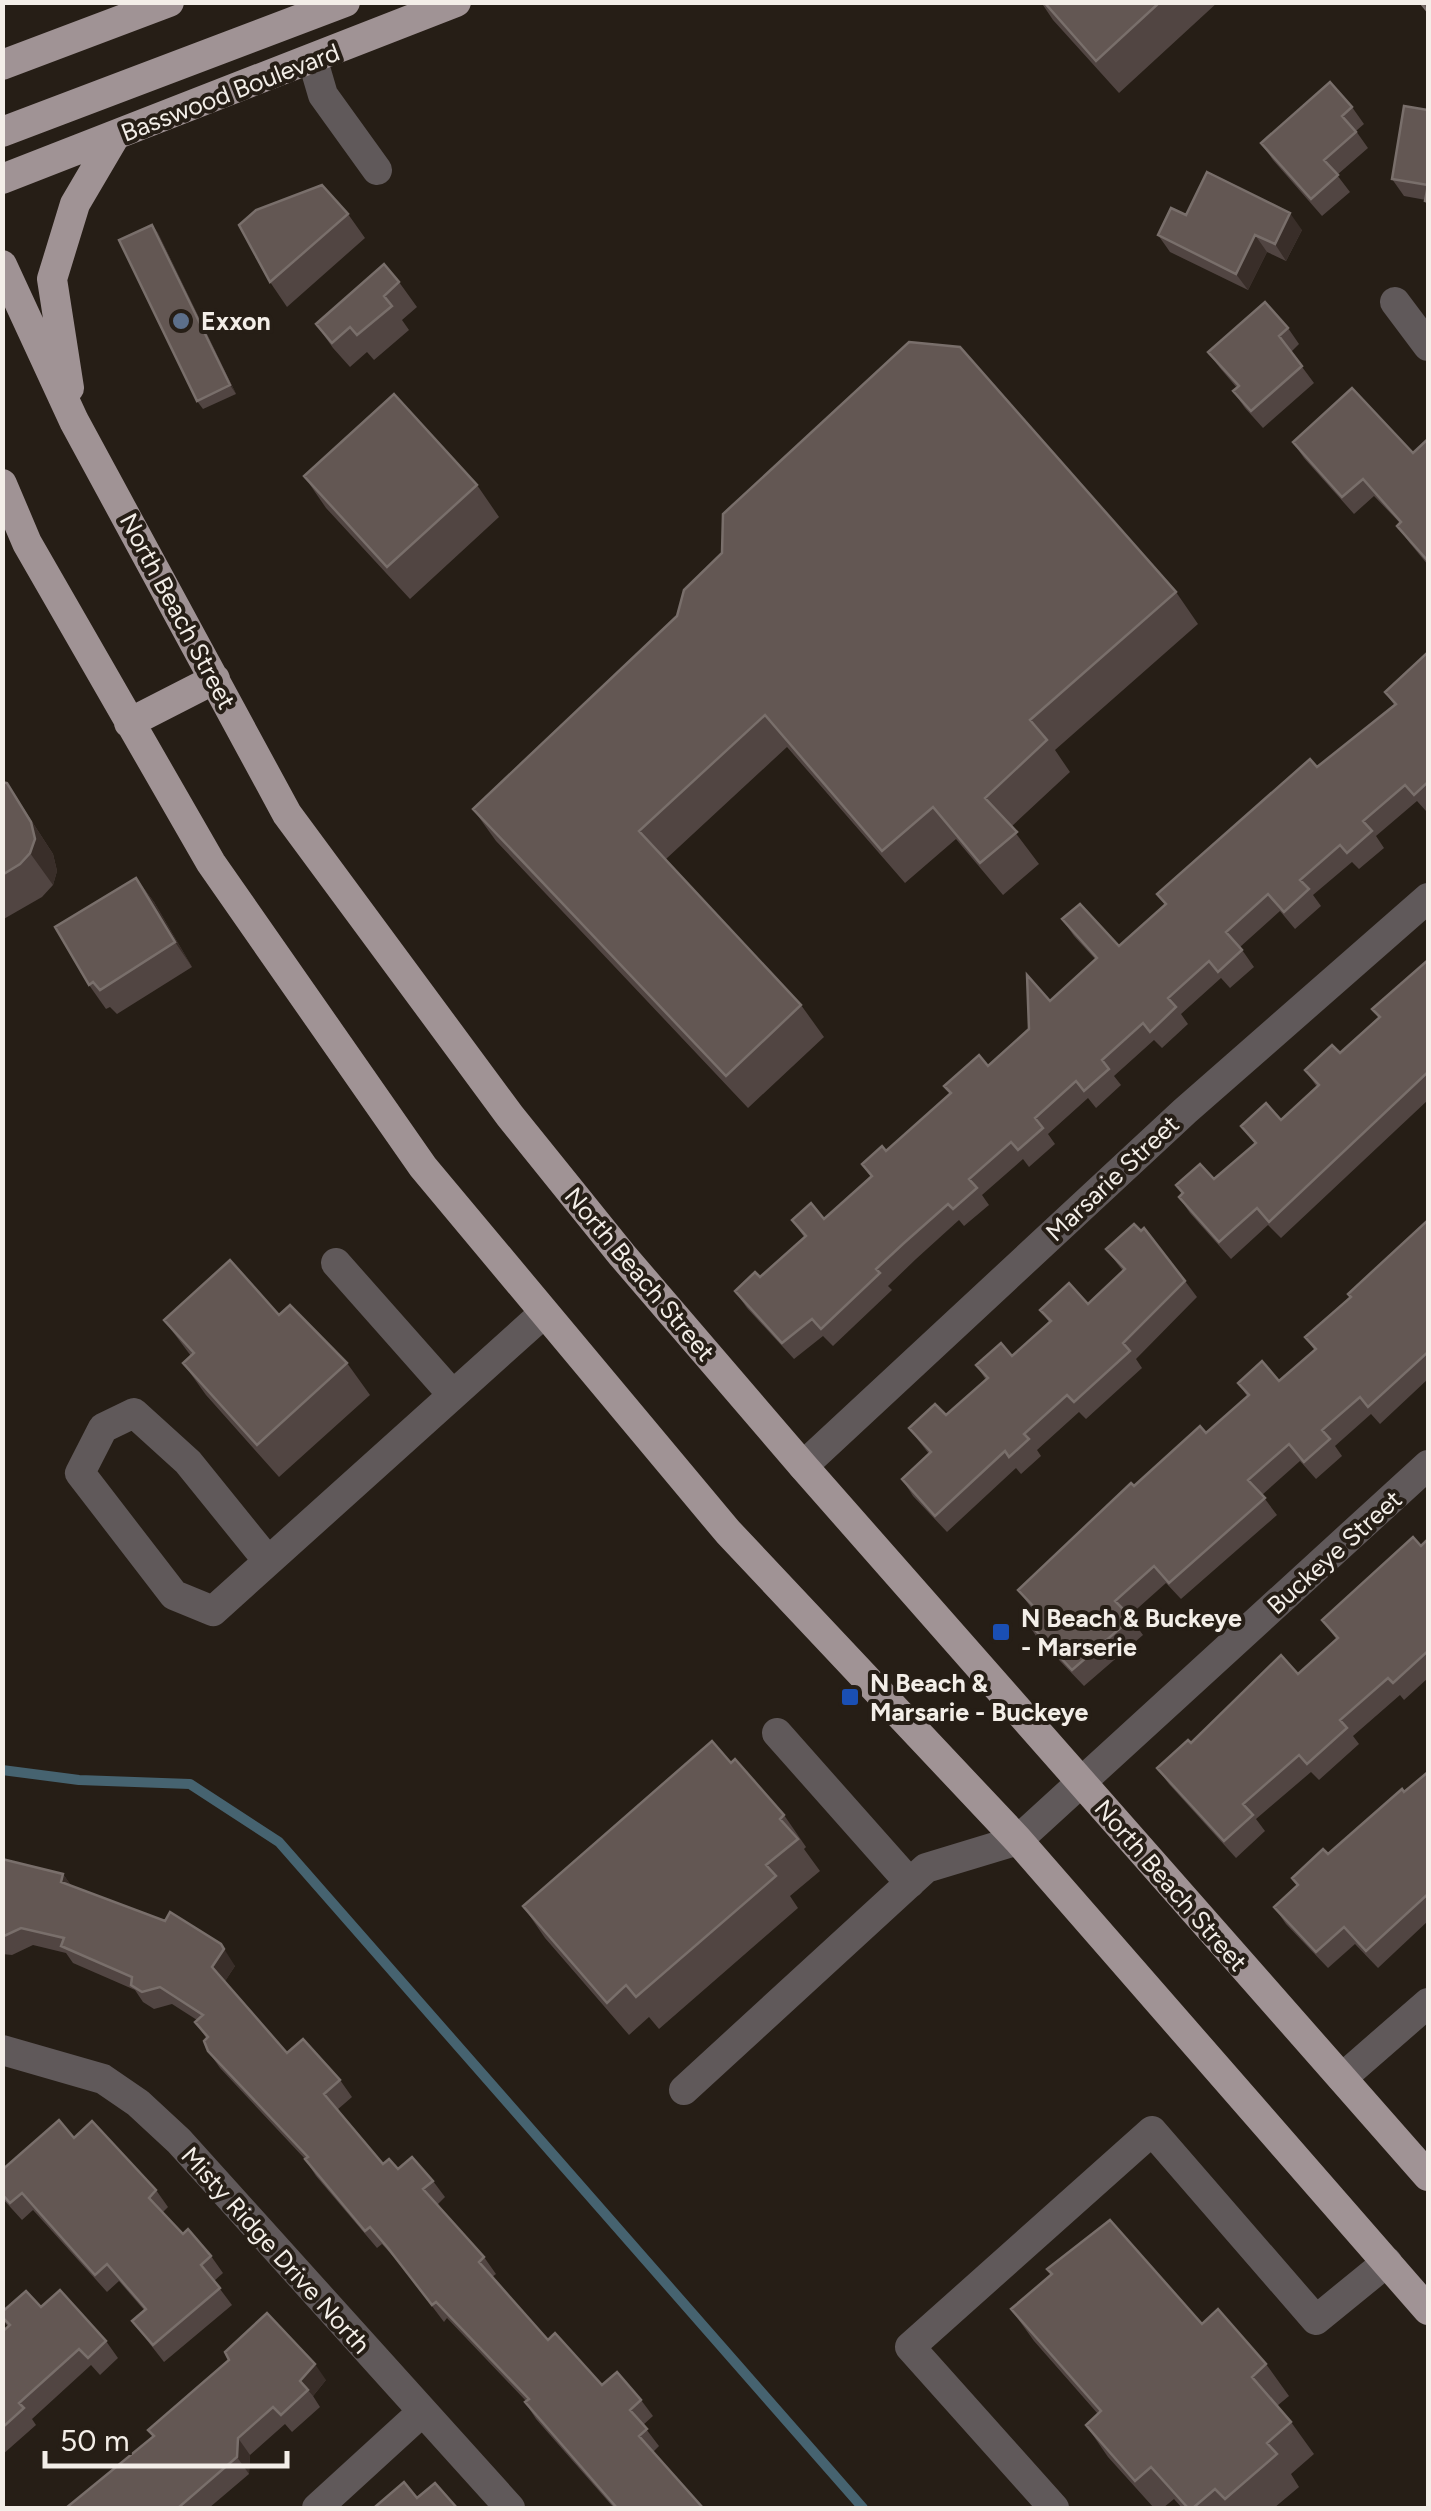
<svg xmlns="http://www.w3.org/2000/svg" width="1431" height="2511" font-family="Figtree,sans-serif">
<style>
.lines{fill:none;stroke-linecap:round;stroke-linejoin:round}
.stream{stroke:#466370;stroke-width:10}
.minor{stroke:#60595a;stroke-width:30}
.major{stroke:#a09395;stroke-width:30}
.wall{fill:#514542}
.shaded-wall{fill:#392e29}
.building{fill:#635753;stroke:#796f6b;stroke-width:2.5}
.service-dot{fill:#5c6f8a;stroke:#261e16;stroke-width:4}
.transit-dot{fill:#1a4fb4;stroke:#261e16;stroke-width:4}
.labels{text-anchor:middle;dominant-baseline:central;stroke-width:8;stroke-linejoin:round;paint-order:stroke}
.street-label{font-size:25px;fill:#f3eee8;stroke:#261e16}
.poi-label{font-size:25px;font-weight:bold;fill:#f3eee8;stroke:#261e16;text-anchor:start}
</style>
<rect width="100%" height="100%" fill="#261e16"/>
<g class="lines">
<!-- stream -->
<path class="stream" d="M2 1770 79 1780 190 1784 279 1842 863 2508"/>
<!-- minor -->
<path class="minor" d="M313 61 323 95 377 170
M1395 302 1428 346
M336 1263 452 1394
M803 1466 1185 1111 1428 898
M268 1561 188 1462 134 1413 103 1428 80 1473 174 1595 213 1611 544 1313
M777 1733 910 1883
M2 2050 103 2079 138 2103 179 2141 510 2508
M1342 2078 1428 2003
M684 2090 926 1868 1018 1840 1428 1465
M317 2508 422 2412
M1054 2508 910 2347 1152 2131 1316 2320 1387 2262"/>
<!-- major -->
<path class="major" d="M2 65 169 2
M2 132 345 2
M2 179 456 2
M2 265 74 421 287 814 510 1116 622 1255 803 1466 1428 2176
M69 388 52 279 75 204 115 136
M2 484 27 543 211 863 423 1167 728 1532 1018 1840 1428 2310
M129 723 215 679"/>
</g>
<!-- wall -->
<path class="wall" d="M1041 2H1218L1119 93 1053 20Z
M1352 107 1364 124 1356 131 1368 148 1337 175 1350 192 1322 216 1273 160 1261 143Z
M1428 110V206L1426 200 1404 196 1392 179Z
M348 214 365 238 287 307 270 282Z
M1186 215 1302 230 1286 261 1267 252 1248 290 1170 252 1158 235Z
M152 225 158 233 236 394 203 409 197 401Z
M399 282 417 307 402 320 409 330 374 360 367 352 350 367 333 348 316 324Z
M1288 328 1299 344 1291 352 1314 383 1263 428 1245 408 1233 391 1237 388 1220 368 1208 352Z
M1428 439V565L1409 542 1397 526 1400 523 1374 496 1354 514 1304 458 1293 442 1413 453Z
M304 476 477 485 499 517 410 599 326 508Z
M1176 592 1198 624 1055 750 1070 772 1011 827 1039 864 1003 895 956 839 905 883 787 747 666 859 801 1005 824 1037 748 1108 496 841 473 809 677 616Z
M1428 652V809L1426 811 1417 801 1376 836 1384 848 1359 869 1352 862 1313 895 1321 906 1295 929 1280 911 1240 947 1254 967 1230 988 1221 978 1181 1014 1188 1024 1162 1048 1154 1040 1114 1076 1121 1085 1096 1108 1088 1098 1048 1134 1055 1144 1029 1167 1023 1159 982 1195 989 1205 964 1226 959 1220 916 1259 888 1286 892 1290 833 1346 823 1336 794 1359 747 1308 735 1291 760 1277 804 1237 792 1220 824 1219 871 1177 862 1164 886 1151 950 1093 944 1086 988 1066 1029 1029 1050 1001 1096 960 1074 936 1062 919 1119 946 1165 905 1157 894 1395 706 1385 692Z
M2 782 7 783 53 854 57 871 53 885 42 897 2 920Z
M136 878 154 902 192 967 117 1014 110 1007 106 1009 89 985Z
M1428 960V1100L1281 1238 1268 1225 1231 1259 1190 1213 1179 1197 1182 1194 1176 1185 1214 1179 1255 1144 1241 1126 1281 1120 1317 1087 1305 1070 1340 1053 1379 1018 1372 1009Z
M1428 1220V1379L1380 1424 1371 1414 1335 1446 1342 1456 1316 1479 1300 1461 1262 1495 1277 1515 1181 1599 1166 1583 1129 1616 1143 1635 1084 1686 1036 1636 1025 1619 1033 1610 1018 1590 1134 1486 1206 1433 1247 1396 1238 1383 1279 1381 1315 1351 1305 1337 1351 1297Z
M1106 1249 1185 1281 1197 1297 1136 1359 1142 1368 1086 1419 1079 1412 1037 1450 1041 1456 1021 1474 1016 1468 947 1532 913 1496 902 1479 929 1454 909 1428 946 1415 986 1380 976 1365 1012 1356 1049 1322 1040 1310 1088 1304 1123 1271Z
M279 1315 347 1363 370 1395 279 1477 206 1395 183 1363 191 1356 164 1320Z
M1428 1539V1678L1404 1700 1400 1695 1353 1736 1359 1744 1319 1780 1311 1772 1256 1819 1265 1831 1236 1858 1169 1784 1157 1768 1191 1743 1298 1674 1337 1640 1322 1620Z
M731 1763 784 1815 806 1847 804 1849 820 1871 790 1896 798 1908 659 2029 649 2017 629 2035 545 1938 523 1906Z
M1428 1772V1921L1378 1968 1355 1944 1328 1968 1286 1924 1274 1907 1297 1886 1292 1878 1328 1854Z
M2 1859 63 1874 72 1887 235 1966 225 1981 287 2053 340 2080 352 2097 337 2110 383 2164 433 2181 445 2197 437 2205 484 2257 496 2274 492 2277 548 2340 602 2385 641 2400 653 2416 643 2425 659 2446 653 2452 703 2508H614L536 2419 525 2402 526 2401 447 2318 444 2322 400 2264 382 2244 377 2248 316 2176 305 2159 220 2068 208 2051 207 2039 195 2022 197 2020 172 2004 154 2009 143 2002 135 1990 73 1963 66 1953 33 1945 12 1955 2 1954Z
M74 2138 156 2190 168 2207 163 2212 183 2234 211 2256 223 2273 214 2281 232 2305 164 2362 132 2321 144 2310 119 2281 107 2292 33 2210 22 2220 2 2198V2170Z
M1047 2269 1202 2324 1266 2364 1289 2396 1277 2406 1291 2422 1314 2454 1291 2474 1299 2487 1274 2508H1182L1174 2499 1163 2508H1154L1108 2457 1086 2425 1098 2414 1034 2341 1011 2309 1051 2274Z
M41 2307 106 2341 118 2358 100 2375 91 2365 32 2419 36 2425 2 2455V2332L8 2327 2 2318Z
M326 2380 313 2396 320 2407 292 2432 285 2424 250 2455 249 2474 209 2508H66L153 2437 148 2430Z"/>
<!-- shaded-wall -->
<path class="shaded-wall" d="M1290 213 1302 230 1286 261 1275 244Z
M152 225 158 233 236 394 230 385Z
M1255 235 1267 252 1248 290 1236 274Z
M7 783 53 854 57 871 53 885 30 853Z
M136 878 154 902 192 967 175 942Z
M63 1874 75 1891 61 1882Z
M221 1944 235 1966 224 1983 212 1967Z
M315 2364 326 2380 313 2396 300 2381Z
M238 2438 250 2455 249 2474 237 2457Z"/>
<!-- building -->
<path class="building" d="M1044 2H1160L1096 61Z
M1420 2H1428V12Z
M1330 82 1352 107 1342 116 1356 132 1324 160 1338 175 1311 199 1261 143Z
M1404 106 1428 110V202L1425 201 1428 185 1392 179Z
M1207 172 1290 213 1275 244 1255 235 1236 274 1158 235 1171 208 1186 215Z
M322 185 348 214 270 282 239 225 256 210Z
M152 225 230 385 197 401 119 240Z
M384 264 399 282 384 296 392 306 357 335 350 327 332 343 316 324Z
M1265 302 1288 328 1279 336 1302 366 1251 411 1233 391 1239 386 1208 352Z
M909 342 960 347 1176 592 1030 720 1047 740 985 798 1017 832 980 863 933 807 882 851 765 715 639 831 801 1005 726 1076 473 809 677 616 684 590 722 553 723 514Z
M1352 388 1413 453 1428 439V561L1397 526 1401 522 1363 479 1342 497 1293 442Z
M394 394 477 485 387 567 304 476Z
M1428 652V782L1414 795 1405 785 1363 821 1372 831 1347 853 1340 845 1300 880 1309 889 1284 912 1268 894 1226 932 1242 950 1218 972 1209 961 1168 998 1176 1007 1150 1032 1143 1023 1102 1060 1109 1069 1084 1091 1076 1081 1035 1118 1043 1128 1018 1150 1011 1142 969 1179 977 1188 953 1209 948 1204 904 1243 876 1269 880 1273 821 1329 812 1319 782 1343 735 1291 755 1272 760 1277 806 1236 792 1220 811 1203 824 1219 872 1176 862 1164 882 1146 886 1151 951 1093 944 1086 979 1055 988 1066 1029 1029 1027 975 1050 1001 1097 958 1062 919 1080 904 1119 946 1166 904 1157 894 1310 759 1317 767 1396 704 1385 692Z
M2 782 7 783 31 822 35 839 30 853 20 864 2 875Z
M136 878 175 942 100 990 93 982 89 985 55 927Z
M1428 960V1072L1269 1222 1257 1208 1219 1242 1179 1197 1183 1193 1176 1185 1200 1164 1214 1179 1256 1143 1241 1126 1266 1103 1281 1120 1319 1085 1305 1070 1332 1045 1340 1053 1380 1017 1372 1009Z
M1428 1220V1352L1368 1407 1360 1397 1322 1430 1330 1439 1304 1462 1289 1444 1248 1480 1265 1498 1169 1583 1154 1566 1115 1601 1132 1618 1072 1670 1025 1619 1035 1608 1018 1590 1131 1483 1134 1486 1200 1426 1206 1433 1249 1395 1238 1383 1262 1361 1279 1381 1316 1349 1305 1337 1351 1297 1348 1294Z
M1134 1224 1141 1231 1144 1228 1185 1281 1123 1343 1130 1351 1074 1402 1067 1395 1024 1434 1029 1439 1009 1457 1005 1451 935 1516 902 1479 931 1452 909 1428 935 1404 946 1415 988 1378 976 1365 1001 1343 1012 1356 1051 1321 1040 1310 1069 1283 1088 1304 1125 1269 1106 1249Z
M230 1260 279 1315 290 1305 347 1363 257 1445 183 1363 194 1353 164 1320Z
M1413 1537 1421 1546 1428 1539V1651L1393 1683 1388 1678 1340 1720 1347 1728 1307 1764 1299 1755 1243 1804 1253 1815 1224 1841 1157 1768 1188 1740 1191 1743 1281 1655 1298 1674 1338 1638 1322 1620Z
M712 1741 731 1763 735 1759 784 1815 780 1819 798 1839 766 1865 776 1876 636 1997 626 1985 607 2003 523 1906Z
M1428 1772V1894L1366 1951 1344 1927 1316 1952 1274 1907 1298 1885 1292 1878 1323 1849 1328 1854 1402 1789 1404 1792Z
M2 1859 63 1874 61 1882 165 1921 170 1912 221 1944 224 1949 212 1967 287 2053 303 2039 340 2080 324 2094 383 2164 389 2159 398 2169 412 2157 433 2181 423 2189 484 2257 479 2262 548 2340 555 2333 602 2385 617 2372 641 2400 630 2410 647 2429 639 2436 703 2508H617L525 2402 529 2399 436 2302 432 2305 388 2248 370 2227 365 2231 305 2159 308 2157 208 2051 204 2041 208 2037 195 2022 203 2015 160 1987 142 1992 131 1985 132 1977 61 1946 64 1938 21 1928 2 1937Z
M59 2120 74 2138 92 2121 156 2190 149 2198 183 2234 188 2229 211 2256 201 2265 220 2288 153 2345 132 2321 146 2309 107 2264 95 2275 22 2193 10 2203 2 2194V2170Z
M1110 2220 1202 2324 1218 2309 1266 2364 1252 2377 1291 2422 1267 2443 1277 2454 1225 2499 1215 2489 1193 2508H1188L1151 2467 1135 2481 1086 2425 1101 2411 1011 2309 1052 2274 1047 2269Z
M60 2290 106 2341 88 2358 79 2349 19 2403 24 2408 2 2428V2332L10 2325 2 2317V2312L26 2291 41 2307Z
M267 2313 315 2364 300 2381 308 2390 281 2415 273 2407 238 2438 237 2457 178 2508H66L154 2436 148 2430 229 2360 225 2352Z
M404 2482 417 2498 435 2483 457 2508H378L376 2506Z"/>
<!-- markers -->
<circle class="service-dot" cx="181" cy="321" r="10"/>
<g class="transit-dot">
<rect x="991" y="1622" width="20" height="20" rx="5"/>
<rect x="840" y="1687" width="20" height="20" rx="5"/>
</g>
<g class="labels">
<!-- street labels -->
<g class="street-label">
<text transform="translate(230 92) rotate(-21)">Basswood Boulevard</text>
<text transform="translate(178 611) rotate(62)">North Beach Street</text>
<text transform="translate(1112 1178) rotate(-43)">Marsarie Street</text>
<text transform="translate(640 1274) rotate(50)">North Beach Street</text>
<text transform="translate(1334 1552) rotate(-42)">Buckeye Street</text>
<text transform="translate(1171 1885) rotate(49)">North Beach Street</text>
<text transform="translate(276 2250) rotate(48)">Misty Ridge Drive North</text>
</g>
<!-- poi labels -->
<g class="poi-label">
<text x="201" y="321">Exxon</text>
<text x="1021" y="1618">N Beach &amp; Buckeye<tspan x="1021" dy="29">- Marserie</tspan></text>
<text x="870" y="1683">N Beach &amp;<tspan x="870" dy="29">Marsarie - Buckeye</tspan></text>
</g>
</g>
<!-- border -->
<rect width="1431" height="2511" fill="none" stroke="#f3eee8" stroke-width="10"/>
<!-- scale -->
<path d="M45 2451v15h242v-15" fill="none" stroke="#f3eee8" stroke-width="5"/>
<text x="60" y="2451" font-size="30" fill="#f3eee8" stroke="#261e16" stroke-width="8" paint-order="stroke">50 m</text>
</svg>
